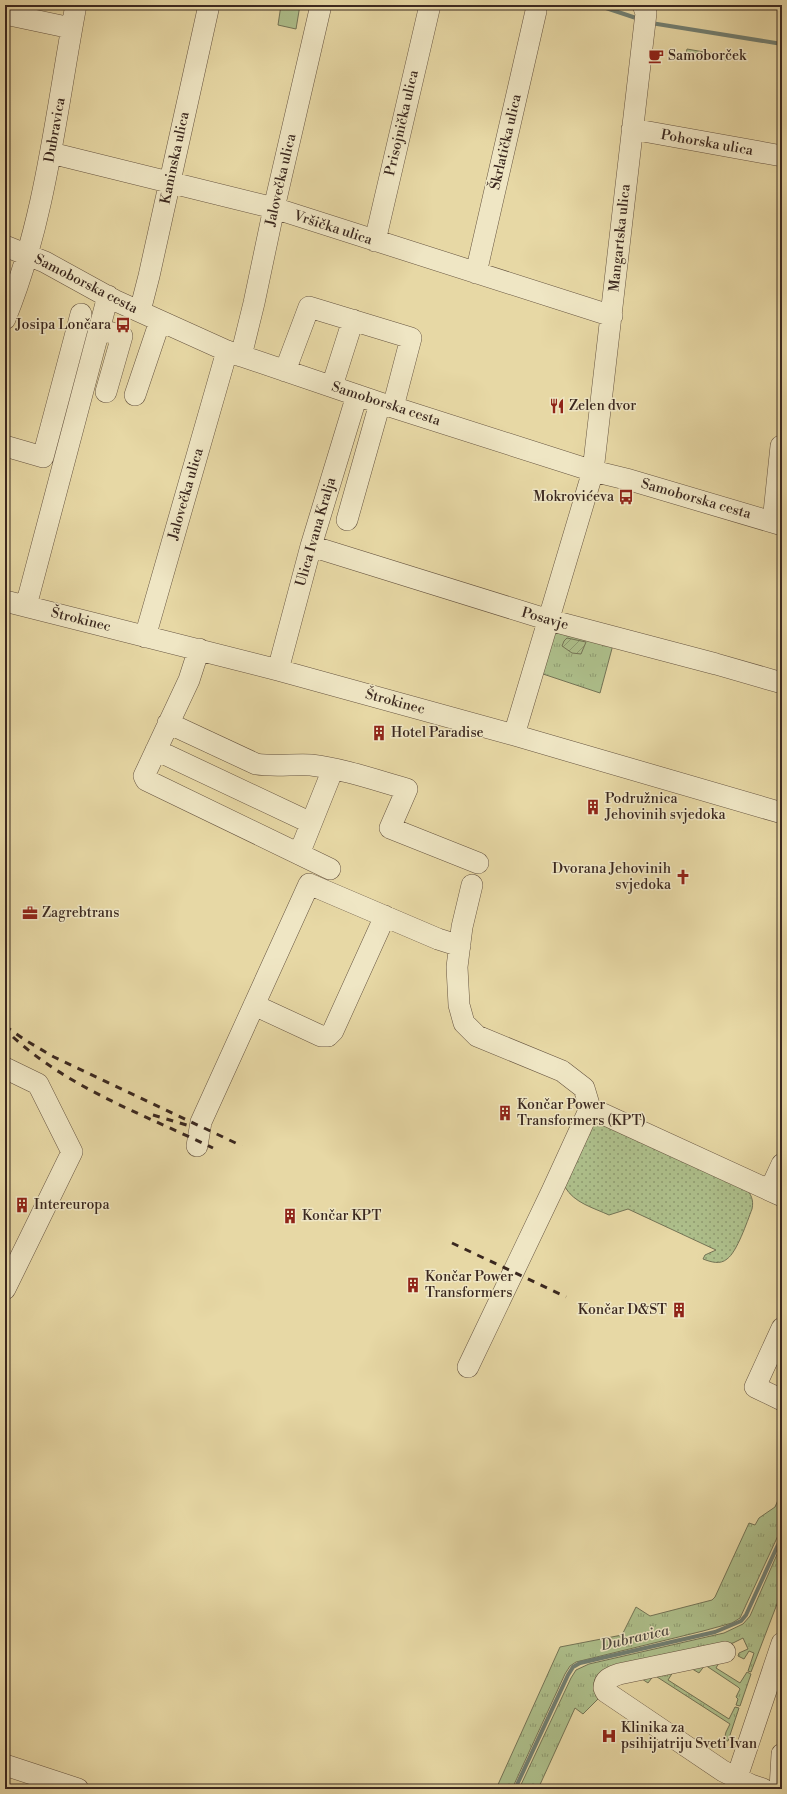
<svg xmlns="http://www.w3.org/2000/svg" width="787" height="1794" font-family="'Libre Bodoni',serif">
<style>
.grass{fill:url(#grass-tufts);stroke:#747456}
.park{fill:url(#park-dots);stroke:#747456}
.garden{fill:url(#garden-furrows);stroke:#747456}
.pitch{fill:#aec08c;stroke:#747456}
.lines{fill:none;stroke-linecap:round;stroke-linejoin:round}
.stream{stroke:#727f72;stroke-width:4}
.minor-casing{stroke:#665440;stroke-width:22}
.minor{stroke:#efe6c4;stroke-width:21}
.rail{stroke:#3b281f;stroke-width:3;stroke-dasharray:7 7;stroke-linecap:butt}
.labels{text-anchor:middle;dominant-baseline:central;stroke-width:3;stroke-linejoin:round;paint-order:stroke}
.poi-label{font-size:14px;fill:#3b281f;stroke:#efe6c4;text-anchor:start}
.street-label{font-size:14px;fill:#3b281f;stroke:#efe6c4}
.water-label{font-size:15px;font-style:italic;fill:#524c42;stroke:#efe6c4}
</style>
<defs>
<pattern id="grass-tufts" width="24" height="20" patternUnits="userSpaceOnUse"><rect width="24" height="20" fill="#aec08c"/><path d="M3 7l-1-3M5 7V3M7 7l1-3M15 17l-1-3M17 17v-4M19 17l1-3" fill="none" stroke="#8f9c72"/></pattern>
<pattern id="park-dots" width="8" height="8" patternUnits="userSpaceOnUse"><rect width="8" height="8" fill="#aec08c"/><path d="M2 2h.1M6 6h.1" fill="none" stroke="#8f9c72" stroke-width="1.8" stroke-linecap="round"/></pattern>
<pattern id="garden-furrows" width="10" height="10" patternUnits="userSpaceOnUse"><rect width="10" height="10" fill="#aec08c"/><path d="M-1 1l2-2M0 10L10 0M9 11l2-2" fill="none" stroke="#8f9c72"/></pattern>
</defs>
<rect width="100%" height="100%" fill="#e7d8a5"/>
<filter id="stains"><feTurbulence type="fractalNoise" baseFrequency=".005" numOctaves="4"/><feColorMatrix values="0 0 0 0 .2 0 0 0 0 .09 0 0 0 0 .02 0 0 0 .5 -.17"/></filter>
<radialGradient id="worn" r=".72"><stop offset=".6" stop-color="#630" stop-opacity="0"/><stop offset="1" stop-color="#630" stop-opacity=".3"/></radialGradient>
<!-- grass -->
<path class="grass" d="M552 631 614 641 600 693 540 673Z
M782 1491V1527L740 1618 732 1623 703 1631 576 1662 570 1666 565 1674 512 1789H496L560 1647 622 1635 636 1607 650 1616 712 1600 715 1597 749 1523 755 1525 759 1518 775 1507Z
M782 1543V1591L751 1672 748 1671 754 1653 749 1651 744 1659 738 1656 739 1653 748 1649 743 1638 733 1643 603 1671C590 1679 594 1687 598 1699L583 1714 575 1708 538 1789H519L571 1678 576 1670 589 1664 724 1633 743 1624 750 1616Z
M721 1659 716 1668 740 1683 747 1672 751 1674 740 1706 736 1705 738 1699 736 1697 740 1689 738 1687 705 1665 699 1673 689 1667Z
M673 1672 668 1680 729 1719 735 1707 739 1708 728 1741 724 1740 726 1732 730 1724 654 1675 648 1683 639 1677Z"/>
<!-- park -->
<path class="park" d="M600 1123 745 1187C751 1194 754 1200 752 1209 747 1222 737 1252 727 1259 720 1265 711 1262 703 1259L705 1255 716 1250 628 1209 609 1215C594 1208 574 1203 565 1187L593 1125Z"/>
<!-- garden -->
<path class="garden" d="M567 638 586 642 581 654 572 653 562 646 564 641Z"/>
<!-- pitch -->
<path class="pitch" d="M281 5H300L296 29 278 25Z
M687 49 727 56 726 60 686 54Z"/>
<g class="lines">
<!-- stream -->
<path class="stream" d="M597 5 639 19
M651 23 782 44
M515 1789 568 1675 573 1667 580 1663 715 1632 741 1621 746 1615 782 1536"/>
<!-- minor casing -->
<g class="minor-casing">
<path id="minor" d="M5 14 71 28
M632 129 782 156
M51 153 274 208 612 316
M375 241 430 5
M5 246 45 262 114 300 227 351 380 403 593 471 630 480 782 525
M476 273 536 11
M140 311 149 276 209 5
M5 319C46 219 56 111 76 5
M99 329 122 336 106 392
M241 356 254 303 274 208 321 5
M285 371 309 307 411 338 393 407
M332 386 353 320
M135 395 160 321
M5 446 43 457 81 314
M347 520 380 403
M773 522 781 446
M311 546 549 620 716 664 782 683
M5 601 278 670 514 735 782 813
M26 606 108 296
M145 637 227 351
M199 649 189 680 144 776 146 780 330 869
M278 670 311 546 357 395
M168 723 256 764C274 767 293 764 311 765 344 769 375 780 407 789L390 828 478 863
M514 735 593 471 646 13 643 5
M156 750 311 823
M299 854 333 769
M254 1005 321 1036H328L333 1031 385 916
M5 1068 38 1084 72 1152 5 1289
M590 1108 782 1196
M197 1146 201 1122 309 884 438 939 460 946
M770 1190 782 1164
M782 1328 755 1387 782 1400
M468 1367 552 1191 590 1108 584 1088 562 1071 477 1036 464 1023 459 1005 457 967 462 927 472 885
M725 1652 619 1674C611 1677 604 1679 604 1688L606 1692 723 1771 751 1785 763 1789
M5 1765 78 1789
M733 1789 782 1643
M780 1789 782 1754"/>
</g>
<!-- minor -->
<use href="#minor" class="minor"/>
<!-- rail -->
<path class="rail" d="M766 5 782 9
M5 1026 25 1040 54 1057 242 1146
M13 1037C70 1089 145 1115 213 1148
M153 1115 190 1126
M452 1243 566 1297"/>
</g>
<!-- icons -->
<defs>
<g id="cafe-bare" transform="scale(1.2)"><path d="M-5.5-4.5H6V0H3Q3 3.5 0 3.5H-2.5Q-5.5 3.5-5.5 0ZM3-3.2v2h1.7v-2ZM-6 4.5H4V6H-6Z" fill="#8f2418" stroke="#efe6c4" stroke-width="2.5" paint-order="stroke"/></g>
<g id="bus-bare" transform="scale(1.2)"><path d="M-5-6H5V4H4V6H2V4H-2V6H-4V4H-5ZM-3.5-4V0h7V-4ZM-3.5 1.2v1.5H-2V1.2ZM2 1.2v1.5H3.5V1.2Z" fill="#8f2418" stroke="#efe6c4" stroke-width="2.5" paint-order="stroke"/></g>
<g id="restaurant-bare" transform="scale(1.2)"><path d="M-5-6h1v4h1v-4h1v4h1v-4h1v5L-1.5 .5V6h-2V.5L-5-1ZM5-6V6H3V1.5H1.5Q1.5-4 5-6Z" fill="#8f2418" stroke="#efe6c4" stroke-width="2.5" paint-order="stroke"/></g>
<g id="building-bare" transform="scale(1.2)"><path d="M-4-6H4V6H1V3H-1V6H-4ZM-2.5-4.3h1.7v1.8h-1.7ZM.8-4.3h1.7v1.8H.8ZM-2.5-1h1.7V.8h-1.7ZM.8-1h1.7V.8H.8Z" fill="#8f2418" stroke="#efe6c4" stroke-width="2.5" paint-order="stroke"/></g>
<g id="church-bare" transform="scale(1.2)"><path d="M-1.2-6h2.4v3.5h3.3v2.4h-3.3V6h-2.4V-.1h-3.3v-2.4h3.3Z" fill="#8f2418" stroke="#efe6c4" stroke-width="2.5" paint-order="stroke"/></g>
<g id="office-bare" transform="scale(1.2)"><path d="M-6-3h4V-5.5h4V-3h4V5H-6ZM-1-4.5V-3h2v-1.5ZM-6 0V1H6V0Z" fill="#8f2418" stroke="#efe6c4" stroke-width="2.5" paint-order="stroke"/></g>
<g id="hospital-bare" transform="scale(1.2)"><path d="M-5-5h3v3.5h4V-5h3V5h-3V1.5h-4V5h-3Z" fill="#8f2418" stroke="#efe6c4" stroke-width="2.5" paint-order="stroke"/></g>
</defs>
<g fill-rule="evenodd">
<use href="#cafe-bare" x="656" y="56"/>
<use href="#bus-bare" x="123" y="325"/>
<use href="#restaurant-bare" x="557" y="406"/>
<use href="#bus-bare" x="626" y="497"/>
<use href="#building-bare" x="379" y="733"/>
<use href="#building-bare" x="593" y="807"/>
<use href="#church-bare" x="683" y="877"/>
<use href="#office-bare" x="30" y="913"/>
<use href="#building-bare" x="505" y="1113"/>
<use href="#building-bare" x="22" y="1205"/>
<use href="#building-bare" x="290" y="1216"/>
<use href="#building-bare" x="413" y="1285"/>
<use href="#building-bare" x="679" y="1310"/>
<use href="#hospital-bare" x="609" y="1736"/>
</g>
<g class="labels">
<!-- poi labels -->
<g class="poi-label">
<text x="668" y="56">Samoborček</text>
<text x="111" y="325" text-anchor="end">Josipa Lončara</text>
<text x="569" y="406">Zelen dvor</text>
<text x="614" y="497" text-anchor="end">Mokrovićeva</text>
<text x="391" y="733">Hotel Paradise</text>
<text x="605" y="799">Podružnica<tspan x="605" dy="16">Jehovinih svjedoka</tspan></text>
<text x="671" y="869" text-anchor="end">Dvorana Jehovinih<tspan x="671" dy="16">svjedoka</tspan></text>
<text x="42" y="913">Zagrebtrans</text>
<text x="517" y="1105">Končar Power<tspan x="517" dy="16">Transformers (KPT)</tspan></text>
<text x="34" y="1205">Intereuropa</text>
<text x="302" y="1216">Končar KPT</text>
<text x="425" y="1277">Končar Power<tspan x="425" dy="16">Transformers</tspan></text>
<text x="667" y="1310" text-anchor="end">Končar D&amp;ST</text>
<text x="621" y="1728">Klinika za<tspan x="621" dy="16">psihijatriju Sveti Ivan</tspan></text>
</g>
<!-- street labels -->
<g class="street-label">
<text transform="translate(402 123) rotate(-77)">Prisojnička ulica</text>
<text transform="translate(55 130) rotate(-80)">Dubravica</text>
<text transform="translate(506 142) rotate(-77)">Škrlatička ulica</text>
<text transform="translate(707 143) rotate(10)">Pohorska ulica</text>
<text transform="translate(175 158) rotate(-78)">Kaninska ulica</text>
<text transform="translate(281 180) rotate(-77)">Jalovečka ulica</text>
<text transform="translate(333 228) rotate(18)">Vršička ulica</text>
<text transform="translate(620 238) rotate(-84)">Mangartska ulica</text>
<text transform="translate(86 284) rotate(27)">Samoborska cesta</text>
<text transform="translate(386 404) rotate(18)">Samoborska cesta</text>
<text transform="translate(186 494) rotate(-74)">Jalovečka ulica</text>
<text transform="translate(696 499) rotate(16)">Samoborska cesta</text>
<text transform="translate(316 532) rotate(-74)">Ulica Ivana Kralja</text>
<text transform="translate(545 619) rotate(16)">Posavje</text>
<text transform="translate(81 620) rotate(14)">Štrokinec</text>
<text transform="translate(395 702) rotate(15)">Štrokinec</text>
</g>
<!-- water labels -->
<g class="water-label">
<text transform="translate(635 1638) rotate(-13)">Dubravica</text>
</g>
</g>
<!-- margin -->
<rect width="787" height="1794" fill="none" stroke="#e7d8a5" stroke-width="20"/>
<rect x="6" y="6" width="775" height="1782" fill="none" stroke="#3b281f" stroke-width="2"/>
<rect x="10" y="10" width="767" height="1774" fill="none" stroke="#3b281f"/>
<rect width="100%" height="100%" filter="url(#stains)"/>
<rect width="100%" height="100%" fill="url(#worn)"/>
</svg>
